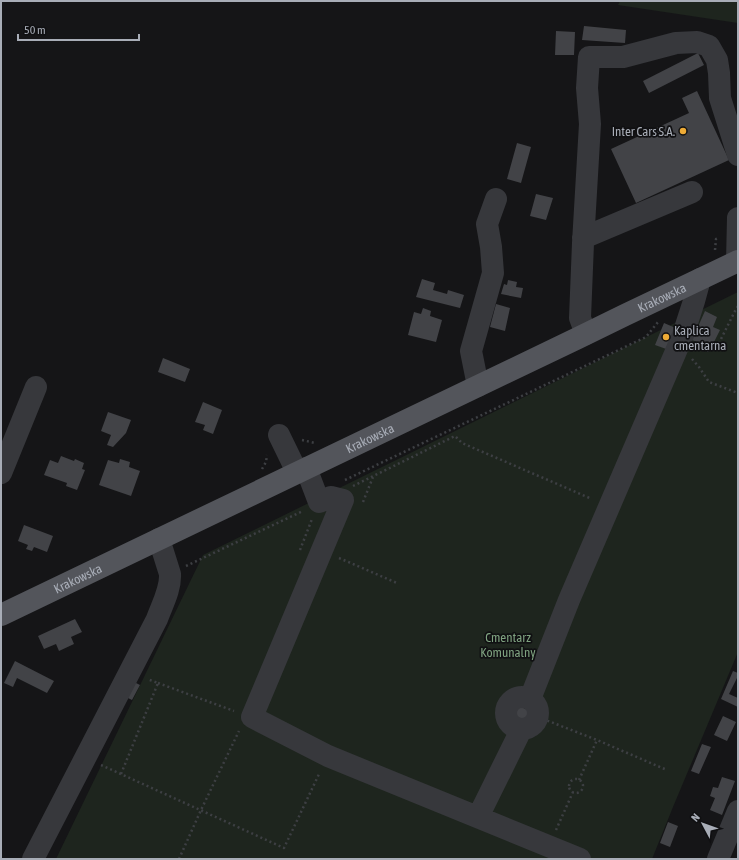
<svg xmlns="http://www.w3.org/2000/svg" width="739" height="860" font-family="'Asap Condensed',sans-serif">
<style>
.green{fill:#1e251e}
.building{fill:#424347}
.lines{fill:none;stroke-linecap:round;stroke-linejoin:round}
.path{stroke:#3d3f43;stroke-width:2.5;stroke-dasharray:2 3;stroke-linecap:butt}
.minor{stroke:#37383c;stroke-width:22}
.major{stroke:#53555b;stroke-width:22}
.poi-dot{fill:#eeab36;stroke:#101012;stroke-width:1.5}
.labels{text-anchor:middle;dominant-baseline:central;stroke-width:3.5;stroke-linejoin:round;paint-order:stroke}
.poi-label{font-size:13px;fill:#a8adb7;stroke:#101012;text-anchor:end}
.street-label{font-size:13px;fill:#a8adb7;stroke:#101012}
.park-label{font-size:13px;fill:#7fa280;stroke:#101012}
</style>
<rect width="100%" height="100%" fill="#151517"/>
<!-- green -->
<path class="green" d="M620 1H738V23L618 5Z
M738 292V652L673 807 652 859H56L203 555Z"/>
<!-- building -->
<path class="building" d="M584 26 626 30 625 43 582 40Z
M556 31 575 32 574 55H555Z
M698 53 704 65 649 93 643 81Z
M697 91 729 160 636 203 611 149 689 113 682 98Z
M517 143 531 147 521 183 507 179Z
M536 194 553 198 546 220 530 216Z
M422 279 435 283 433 290 447 294 448 290 464 295 460 308 416 297Z
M508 280 517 282 516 287 523 288 521 298 501 294 504 284 507 285Z
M496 304 510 308 505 331 490 327Z
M423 308 431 311 430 316 442 320 436 342 408 335 414 312 421 314Z
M705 311 717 317 713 327 720 330 713 344 707 342 706 346 692 340Z
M664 323 678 329 669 350 655 345Z
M163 358 190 369 185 382 158 372Z
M203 402 222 410 213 434 203 430 205 425 195 422Z
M108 412 131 420 126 433 113 447 107 445 111 435 101 431Z
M61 456 74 461 75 459 84 463 82 469 85 470 77 490 66 486 67 483 44 475 50 460 58 463Z
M120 459 130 462 129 467 140 471 131 496 99 485 108 460 119 463Z
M24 525 53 536 47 552 34 547 32 551 26 549 28 545 18 541Z
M75 619 82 632 71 637 74 644 59 651 56 644 44 649 38 636Z
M15 661 54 681 47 693 17 678 13 687 4 683Z
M733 671 738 673V676L729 694 738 698V707L721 699Z
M132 681 140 685 132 700 124 696Z
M519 706 532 712 525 725 513 719Z
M723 716 736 722 727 741 714 735Z
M702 744 711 747 699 774 691 771Z
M722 777 735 781 722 815 710 810 715 798 710 796 713 787 718 788Z
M668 822 678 826 670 847 660 843Z"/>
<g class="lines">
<!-- path -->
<path class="path" d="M715 250 716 239 719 238
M697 349C705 351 711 352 717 347L735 311 738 306
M692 359 699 367 709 382 738 393
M302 440 315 443
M262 469 266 462 267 455
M345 480 646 337 658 322
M353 486 455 436 462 443 592 499
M363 502 373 477
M300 550 312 519
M339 558 397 583
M186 566 303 511
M158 683 234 711
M538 717 597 740 667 770
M101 765 284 848 320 772
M121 774 158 683 147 679
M569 786a7 7 0 1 1 14 0a7 7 0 1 1-14 0Z
M579 780 597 740
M556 830 573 792
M179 859 201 810 239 731"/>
<!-- minor -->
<path class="minor" d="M583 238 692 192
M737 262 738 218
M586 334 580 318 583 243 590 124 587 88 589 57H623L676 43 697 42 709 46 717 60 719 73 720 98 738 155
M478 386 471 351 493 273 491 247 487 224 496 199
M279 435 297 472
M306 468 319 502 331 497 343 500 252 717 328 756 580 859
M1 473 36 387
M506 713a16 16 0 1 1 32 0a16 16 0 1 1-32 0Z
M530 699 569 600 683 335 694 301 700 279
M478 817 521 730
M33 859 157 619C162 605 171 589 170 574L159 539
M718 859 738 811"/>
<!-- major -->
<path class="major" id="s1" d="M1 615 578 338 625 315 738 261"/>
</g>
<!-- markers -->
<g class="poi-dot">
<circle cx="683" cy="131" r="4"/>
<circle cx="666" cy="337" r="4"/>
</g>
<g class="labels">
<!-- poi labels -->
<g class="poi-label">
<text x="675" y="131">Inter Cars S.A.</text>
<text x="674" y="330" text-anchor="start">Kaplica<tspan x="674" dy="15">cmentarna</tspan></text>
</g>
<!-- street labels -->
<g class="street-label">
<text stroke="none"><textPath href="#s1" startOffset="733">Krakowska</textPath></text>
<text stroke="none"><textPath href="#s1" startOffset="409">Krakowska</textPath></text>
<text stroke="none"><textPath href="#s1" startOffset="85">Krakowska</textPath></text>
</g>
<!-- park labels -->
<g class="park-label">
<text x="508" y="637">Cmentarz<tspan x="508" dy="15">Komunalny</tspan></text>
</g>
</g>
<!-- border -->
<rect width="739" height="860" fill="none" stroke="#a8adb7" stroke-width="4"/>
<!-- north arrow -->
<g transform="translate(703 824) rotate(311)" stroke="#101012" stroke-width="3" paint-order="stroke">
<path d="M0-3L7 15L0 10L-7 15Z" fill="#a8adb7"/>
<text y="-6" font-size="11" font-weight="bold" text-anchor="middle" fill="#a8adb7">N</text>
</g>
<!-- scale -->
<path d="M18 34v6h121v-6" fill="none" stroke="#a8adb7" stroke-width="2"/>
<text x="24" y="34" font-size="12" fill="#a8adb7" stroke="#101012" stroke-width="3" paint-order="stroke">50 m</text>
</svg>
